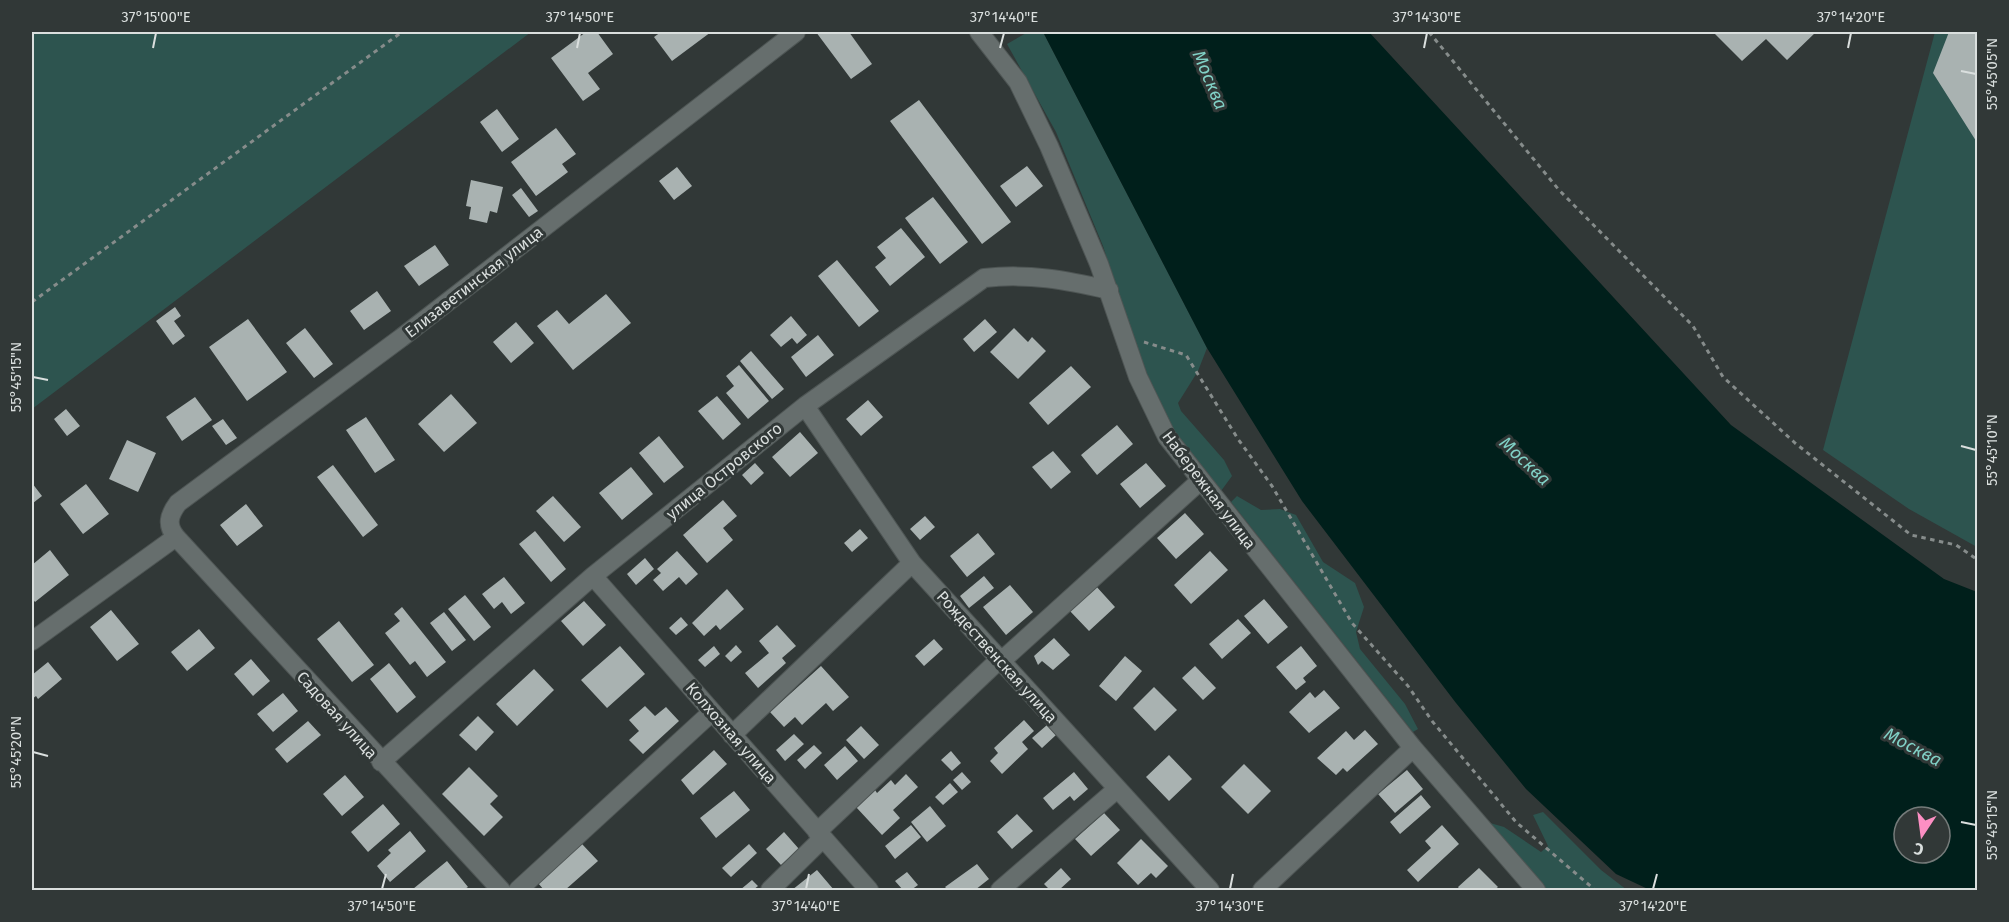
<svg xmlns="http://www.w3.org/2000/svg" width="2009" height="922" font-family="'Fira Sans',sans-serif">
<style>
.green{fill:#2d544f}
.water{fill:#001f1b;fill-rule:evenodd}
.building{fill:#a9b2b1}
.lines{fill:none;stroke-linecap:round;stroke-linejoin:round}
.minor-casing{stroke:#4e5554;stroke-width:20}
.path{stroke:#868c8b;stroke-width:3;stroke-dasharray:4.5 4.5;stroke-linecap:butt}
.minor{stroke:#666e6d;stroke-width:18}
.ticks{fill:none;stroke:#dadfde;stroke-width:2}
.labels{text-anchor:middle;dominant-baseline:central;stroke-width:6;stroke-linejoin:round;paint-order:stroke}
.street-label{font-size:16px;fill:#dadfde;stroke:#313837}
.water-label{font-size:18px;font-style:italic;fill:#81d1c6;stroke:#313837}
.neatline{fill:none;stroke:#dadfde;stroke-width:2}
.ticks-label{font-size:15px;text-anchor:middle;fill:#dadfde}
</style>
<rect width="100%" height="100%" fill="#313837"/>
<!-- green -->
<path class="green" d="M32 32H531L32 409Z
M1028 32H1043L1207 348 1198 371 1178 403 1181 411 1224 460 1232 476 1221 491 1168 424 1145 375 1103 246 1056 132 1007 44Z
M1935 32H1977V547L1909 509 1823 450Z
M1237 496 1261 510 1280 509 1296 515 1323 562 1355 583 1364 607 1356 632 1360 649 1405 704 1418 729 1413 732 1231 502Z
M1543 812 1601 870 1627 890H1547L1538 883 1490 823 1504 827 1541 852 1548 846 1533 815Z"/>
<!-- water -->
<path class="water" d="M1043 32H1369L1731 425 1944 579 1977 592V890H1650L1616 874 1526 789 1456 703 1302 501 1207 348ZM1904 817H1940V853H1904Z"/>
<!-- building -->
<path class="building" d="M586 32H597L613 54 588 73 600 89 583 101 551 58Z
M661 32H711L672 61 654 37Z
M816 32H849L872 64 851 79Z
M1713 32H1816L1787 60 1766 39 1742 61Z
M1949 32H1978V144L1933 73Z
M919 100 1011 222 982 244 890 121Z
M497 109 519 139 502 152 480 122Z
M556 128 576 154 562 164 568 172 536 196 511 162Z
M1027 166 1043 186 1016 207 1000 186Z
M677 167 692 186 674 200 659 181Z
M471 180 503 187 497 213 490 211 487 223 469 219 471 207 466 206Z
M521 188 538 211 529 217 512 195Z
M933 197 968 242 940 264 905 218Z
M901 228 925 257 890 286 875 267 886 258 877 247Z
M435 245 449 265 419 286 404 266Z
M837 260 879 311 859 327 818 276Z
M377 291 391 311 364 330 350 311Z
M606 294 631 323 573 370 537 326 557 310 569 324Z
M175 307 181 316 174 321 185 336 173 345 156 321Z
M791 316 807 335 797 344 792 338 781 347 770 335Z
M248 319 287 372 247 401 209 347Z
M985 319 997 332 974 352 963 339Z
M516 322 534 343 511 363 493 342Z
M305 328 333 364 314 378 286 343Z
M1014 328 1028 342 1032 337 1046 351 1018 379 990 352Z
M818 335 834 355 806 377 791 357Z
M751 351 784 389 772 399 740 361Z
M739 365 769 401 748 419 726 393 734 386 726 376Z
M1071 366 1091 387 1048 425 1029 403Z
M451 394 477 423 444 452 418 424Z
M717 396 741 424 723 440 698 411Z
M195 397 212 420 182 441 166 417Z
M868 400 883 417 861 436 846 419Z
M66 409 80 426 67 436 54 419Z
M366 417 395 460 375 473 346 430Z
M223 419 237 438 226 445 212 426Z
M1117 425 1133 444 1097 475 1081 455Z
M800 432 818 453 790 477 772 457Z
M659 436 684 467 664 483 639 453Z
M127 440 156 453 138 492 109 479Z
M1053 451 1071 472 1051 489 1032 467Z
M755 463 764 473 751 485 742 475Z
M1146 463 1166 486 1140 508 1120 484Z
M333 465 378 525 363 537 317 477Z
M631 467 653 494 622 520 599 493Z
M32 483 42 496 33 503 32 501Z
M86 484 109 514 83 534 60 504Z
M553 496 581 527 564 542 536 511Z
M723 500 737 516 723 528 733 540 707 563 683 535Z
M246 504 263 526 237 546 220 525Z
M1185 513 1204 534 1176 559 1157 538Z
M925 516 935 527 920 540 910 529Z
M860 529 868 538 852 552 844 543Z
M535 531 566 569 551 582 519 544Z
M978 533 995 554 967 577 950 556Z
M50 550 69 575 35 602 32 598V565Z
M677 551 698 574 686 585 679 577 663 591 653 580 661 573 657 569Z
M1210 551 1228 570 1191 604 1174 585Z
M645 558 654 569 636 585 627 574Z
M984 576 994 588 969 608 960 596Z
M504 577 525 603 511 614 502 602 494 609 482 594Z
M1010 585 1033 612 1006 635 983 607Z
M1095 585 1115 607 1089 631 1069 610Z
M727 589 744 609 720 630 716 625 704 636 692 623Z
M465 595 491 627 474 641 448 609Z
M1264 599 1288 627 1268 644 1244 616Z
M584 601 606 625 583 646 561 621Z
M402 607 446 662 427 677 415 661 410 665 385 633 400 621 394 614Z
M111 610 139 644 117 661 90 627Z
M444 612 466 640 452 651 430 623Z
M681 617 688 625 676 635 669 628Z
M1238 619 1251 633 1222 659 1209 644Z
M339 621 374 665 352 682 317 639Z
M777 625 796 646 782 658 786 663 758 688 745 673 769 653 759 641Z
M199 629 215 648 187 671 171 652Z
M1054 638 1070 655 1053 670 1042 661 1038 665 1034 656Z
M934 639 943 649 924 666 915 656Z
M736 645 742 652 731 662 725 656Z
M620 646 645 674 607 708 581 680Z
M714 646 720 654 705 667 698 660Z
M1301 646 1317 666 1303 678 1306 682 1296 690 1276 667Z
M1125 656 1142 671 1116 701 1099 686Z
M251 659 270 681 253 696 234 674Z
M48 662 62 679 38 699 36 696 32 699V675Z
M389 663 416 697 397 713 370 679Z
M821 666 849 697 833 711 826 703 802 725 795 717 784 727 770 712Z
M1195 666 1216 688 1203 700 1182 678Z
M534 669 554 690 517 726 496 704Z
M1154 687 1177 710 1155 731 1133 708Z
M1324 690 1340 708 1309 733 1289 712 1310 692 1315 698Z
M283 693 298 711 273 732 257 714Z
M645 706 655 716 666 707 679 721 643 754 629 740 639 731 629 720Z
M478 716 494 732 476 751 459 735Z
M1024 720 1034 731 1022 742 1028 749 1002 774 990 761 998 753 994 748Z
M308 721 321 735 287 763 275 749Z
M1047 725 1056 735 1042 748 1032 738Z
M861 726 879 745 864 759 846 740Z
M1365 730 1378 744 1347 772 1343 768 1336 775 1317 758 1346 731 1354 740Z
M794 734 804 744 785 761 776 750Z
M814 745 822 753 805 769 797 760Z
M845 746 858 761 837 780 824 765Z
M714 750 727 764 693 795 681 780Z
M951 751 961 763 952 771 941 760Z
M1169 755 1192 779 1169 801 1146 777Z
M1244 764 1271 791 1248 814 1221 787Z
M469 767 498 796 490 804 503 817 484 836 442 794Z
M1407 770 1423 789 1395 813 1378 794Z
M962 772 971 782 962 790 953 780Z
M1074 772 1088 789 1074 801 1070 796 1053 810 1043 798Z
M906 774 918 787 893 810 900 818 882 835 856 807 875 790 877 793 891 780 895 785Z
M345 775 364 797 342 816 323 794Z
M950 783 958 792 943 805 935 797Z
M734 791 750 810 716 838 700 818Z
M1421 795 1431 807 1400 834 1390 822Z
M383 804 400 824 368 852 351 832Z
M930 806 946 826 927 842 911 822Z
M1104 813 1120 830 1091 856 1075 839Z
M1017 814 1033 831 1012 849 997 832Z
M911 825 921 837 895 859 885 846Z
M1442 825 1459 844 1418 882 1407 870 1431 848 1425 841Z
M410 831 426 851 390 882 377 866 391 853 388 850Z
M784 832 799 849 781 865 766 849Z
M1141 839 1168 866 1156 878 1151 873 1138 885 1117 863Z
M582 844 598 861 565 890H544L538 883Z
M749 844 757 853 731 877 722 868Z
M447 861 468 887 463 890H415L413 889Z
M977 864 989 879 975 890H948L945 887Z
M1061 868 1071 879 1059 890H1050L1044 884Z
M1479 868 1498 887 1494 890H1460L1458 887Z
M817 870 834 890H792Z
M907 872 918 885 911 890H903L895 881Z
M752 880 758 886 753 890H740Z"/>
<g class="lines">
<!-- minor casing -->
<g class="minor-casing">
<path id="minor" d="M979 32 1018 82 1049 146 1099 264 1138 377 1167 437 1413 748 1536 890
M805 406 912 563 1210 890
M593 576 869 890
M32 641 176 537
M732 735 912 563
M381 762 593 576 805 406 984 278C1028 273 1066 280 1109 290
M817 832 1000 659 1008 655 1200 481
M501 890 176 537C166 525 169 515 178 503L401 338 796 32
M518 890 712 712
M770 890 823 838
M1000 890 1117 789
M1262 890 1413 748"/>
</g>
<!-- path -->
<path class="path" d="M1429 32 1559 190 1693 326 1723 377 1795 443 1911 535 1956 545 1978 560
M32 302 402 32
M1144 342 1186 355 1238 439 1272 486 1352 623 1408 686 1432 721 1516 822 1595 890"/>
<!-- minor -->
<use href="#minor" class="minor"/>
</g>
<!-- ticks -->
<path class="ticks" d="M153 48 156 33M577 48 580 33M1000 48 1004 33M1424 48 1427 33M1848 48 1851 33M1961 71 1976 74M33 377 48 380M1961 446 1976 450M33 752 48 756M1961 822 1976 825M382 889 386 874M806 889 809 874M1230 889 1233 874M1653 889 1657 874"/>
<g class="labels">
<!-- street labels -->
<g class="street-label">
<text transform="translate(474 282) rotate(-38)">Елизаветинская улица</text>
<text transform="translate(724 471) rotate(-39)">улица Островского</text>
<text transform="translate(1209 490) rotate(53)">Набережная улица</text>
<text transform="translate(997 657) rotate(48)">Рождественская улица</text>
<text transform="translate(337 715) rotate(48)">Садовая улица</text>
<text transform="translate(731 733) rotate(49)">Колхозная улица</text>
</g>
<!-- water labels -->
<g class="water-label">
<text transform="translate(1210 80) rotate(67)">Москва</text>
<text transform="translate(1525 461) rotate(43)">Москва</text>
<text transform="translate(1913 747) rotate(28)">Москва</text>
</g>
</g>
<!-- border -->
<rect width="2009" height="922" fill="none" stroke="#313837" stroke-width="66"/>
<!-- north arrow -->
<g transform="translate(1922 835) rotate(193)"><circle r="28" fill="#313837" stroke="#757b7a" stroke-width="1.5"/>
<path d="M0-4.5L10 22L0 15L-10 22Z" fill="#fc8fc3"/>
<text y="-9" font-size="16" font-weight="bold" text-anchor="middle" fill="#dadfde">С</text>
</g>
<rect x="33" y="33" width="1943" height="856" class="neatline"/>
<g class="ticks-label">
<text x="156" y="22">37°15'00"E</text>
<text x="580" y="22">37°14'50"E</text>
<text x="1004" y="22">37°14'40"E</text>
<text x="1427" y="22">37°14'30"E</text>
<text x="1851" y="22">37°14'20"E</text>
<text transform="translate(1992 74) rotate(-90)" y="5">55°45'05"N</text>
<text transform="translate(16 377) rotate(-90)" y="5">55°45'15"N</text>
<text transform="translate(1992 450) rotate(-90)" y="5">55°45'10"N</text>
<text transform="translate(16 752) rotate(-90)" y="5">55°45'20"N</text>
<text transform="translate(1992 825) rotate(-90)" y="5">55°45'15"N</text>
<text x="382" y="911">37°14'50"E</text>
<text x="806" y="911">37°14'40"E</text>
<text x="1230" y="911">37°14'30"E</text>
<text x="1653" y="911">37°14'20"E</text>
</g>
</svg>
